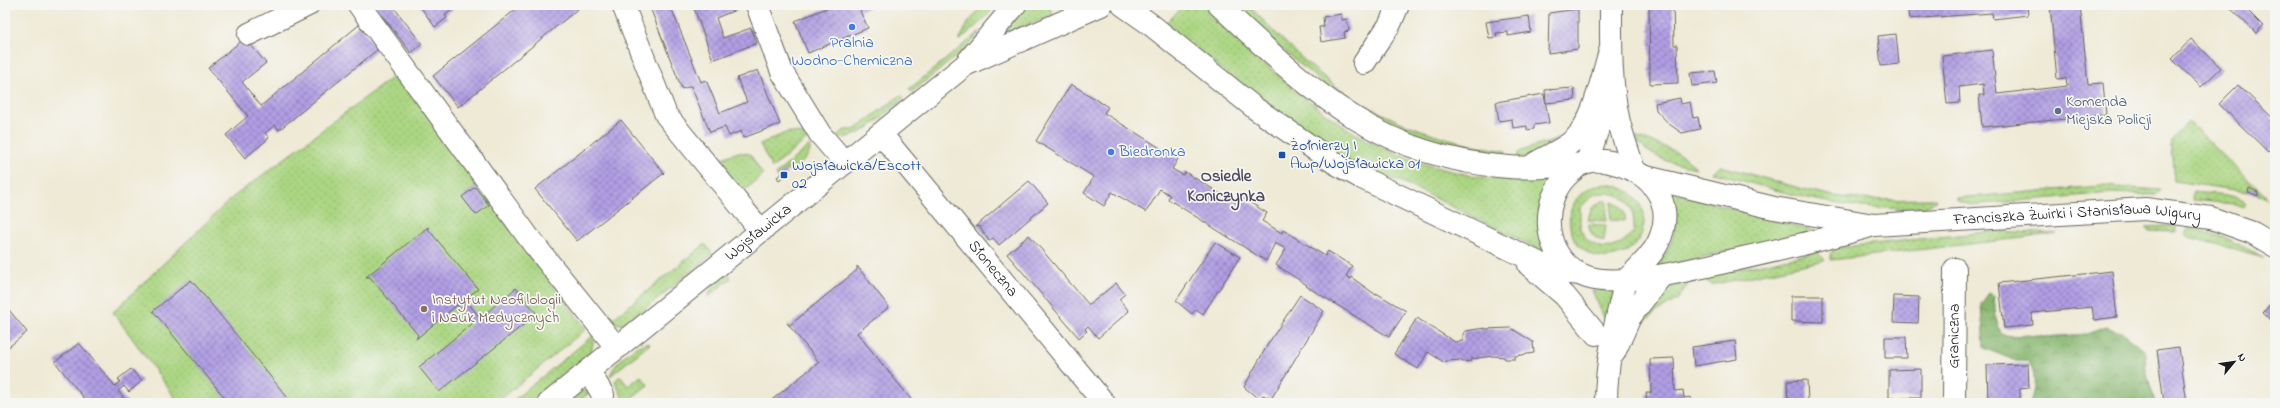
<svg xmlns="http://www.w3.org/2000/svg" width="2280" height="408" font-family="'Indie Flower',sans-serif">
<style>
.grass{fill:url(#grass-dots);stroke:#64794f;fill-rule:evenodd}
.forest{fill:url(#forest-crowns);stroke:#526a46}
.building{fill:url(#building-cross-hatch)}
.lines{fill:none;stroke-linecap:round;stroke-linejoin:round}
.minor-casing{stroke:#66645d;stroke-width:24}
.major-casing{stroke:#66645d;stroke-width:24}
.minor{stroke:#fff;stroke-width:22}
.major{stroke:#fff;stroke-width:22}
.shop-dot{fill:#3f7fe0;stroke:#f6f6f2;stroke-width:1.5}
.service-dot{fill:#5c6f8a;stroke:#f6f6f2;stroke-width:1.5}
.transit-dot{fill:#1a4fb4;stroke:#f6f6f2;stroke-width:1.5}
.education-dot{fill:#8d6e63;stroke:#f6f6f2;stroke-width:1.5}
.labels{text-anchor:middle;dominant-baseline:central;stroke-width:3.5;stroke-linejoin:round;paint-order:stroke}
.shop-label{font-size:16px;fill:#366cbe;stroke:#f6f6f2}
.service-label{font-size:16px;fill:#4e5e75;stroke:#f6f6f2;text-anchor:start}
.transit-label{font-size:16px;fill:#164399;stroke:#f6f6f2;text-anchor:start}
.street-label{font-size:16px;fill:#1c1c1c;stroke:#f6f6f2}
.education-label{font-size:16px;fill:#785e54;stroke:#f6f6f2;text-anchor:start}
.neighbourhood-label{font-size:17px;font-weight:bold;fill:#504a62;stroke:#f6f6f2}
</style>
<defs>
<pattern id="grass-dots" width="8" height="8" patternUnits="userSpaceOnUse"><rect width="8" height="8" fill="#abd682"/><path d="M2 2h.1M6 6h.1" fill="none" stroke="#93b770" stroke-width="1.8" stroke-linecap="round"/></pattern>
<pattern id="forest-crowns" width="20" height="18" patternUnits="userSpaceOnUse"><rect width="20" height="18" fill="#88b770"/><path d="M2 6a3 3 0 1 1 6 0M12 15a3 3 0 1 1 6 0" fill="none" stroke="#6e945b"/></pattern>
<pattern id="building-cross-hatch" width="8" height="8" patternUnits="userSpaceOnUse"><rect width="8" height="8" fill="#b19fe4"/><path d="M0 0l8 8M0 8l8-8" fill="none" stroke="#8f81b8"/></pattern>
</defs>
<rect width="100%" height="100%" fill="#f6f6f2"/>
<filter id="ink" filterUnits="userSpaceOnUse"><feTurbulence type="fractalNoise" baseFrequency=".025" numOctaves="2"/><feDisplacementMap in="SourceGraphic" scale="8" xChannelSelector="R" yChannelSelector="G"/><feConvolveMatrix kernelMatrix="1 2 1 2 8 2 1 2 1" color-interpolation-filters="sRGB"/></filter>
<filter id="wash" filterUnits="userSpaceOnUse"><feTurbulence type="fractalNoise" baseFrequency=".012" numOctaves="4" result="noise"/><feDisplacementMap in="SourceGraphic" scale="16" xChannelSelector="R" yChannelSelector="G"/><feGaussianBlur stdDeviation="0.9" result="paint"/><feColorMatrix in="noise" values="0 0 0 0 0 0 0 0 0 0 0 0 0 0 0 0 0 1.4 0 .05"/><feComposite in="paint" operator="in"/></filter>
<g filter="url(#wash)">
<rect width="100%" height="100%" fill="#efead6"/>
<!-- grass -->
<path class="grass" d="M983 5H996L986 17 959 41 968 23Z
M1023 5H1049L1053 15 997 37Z
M1184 5H1207C1248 50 1294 93 1345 127 1404 165 1483 185 1553 180L1549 254 1402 182 1367 171 1352 163 1249 92 1166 23Z
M1237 5H1248C1282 39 1318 78 1360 102 1405 128 1455 143 1506 151L1505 158C1468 151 1429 145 1394 128 1333 99 1285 52 1237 5Z
M981 31 970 45 912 92 909 89Z
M398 73 586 329 496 403H179L113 312 232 198Z
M901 95 904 99C886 113 859 143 835 137L845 130H854Z
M2188 121 2267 198 2258 196V192L2249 188 2248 192 2174 181 2171 146 2172 140Z
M788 132 804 134 807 139 772 168 760 144Z
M1633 137C1650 140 1686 153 1696 168 1668 162 1652 159 1633 137Z
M1558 139 1527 157 1517 159 1518 153C1527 147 1546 144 1558 139Z
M810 145C812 158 798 165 789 171L788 169 777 177 776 174Z
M738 152 750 154 763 175 739 195 719 163 722 158Z
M1721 166C1763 177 1805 192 1848 198 1877 201 1907 199 1936 199 1931 209 1919 207 1909 208 1841 212 1776 190 1711 172Z
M1602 184C1658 185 1656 253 1608 257 1567 261 1550 196 1602 184ZM1600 193C1626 192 1635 205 1634 231 1618 252 1594 255 1580 229V208L1593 195Z
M2101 186 2161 190 2156 195 2111 193 1971 205 1960 202 1956 198Z
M1669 191 1816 232 1657 267C1675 244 1681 218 1669 191Z
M2193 192C2205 194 2238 193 2246 203L2244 207 2234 204 2192 200Z
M1602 201H1607L1606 221 1588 220 1591 209Z
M1612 202C1621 205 1627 211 1625 221L1610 220Z
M1589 224 1606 225 1604 241C1595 239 1589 234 1589 224Z
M2168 226 2176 227V232L2149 231 2146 227Z
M2187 227 2225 238 2264 257 2189 237 2186 234Z
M1996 231 2057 234 1831 260V253L1835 248Z
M705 244 713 254 625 325 609 322Z
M1817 252 1825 260 1711 285 1702 277Z
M727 272 731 278 708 297 712 285Z
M1690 281 1677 300 1658 311 1635 329 1664 289Z
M1592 290 1617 291 1605 320Z
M595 334 591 352 529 403H510Z
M647 343 650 344 610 376C614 363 633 346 647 343Z
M620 376 628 386 641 376 648 385 625 403 615 381Z
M584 390 590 392 577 403H568Z"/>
<!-- forest -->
<path class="forest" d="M1989 293 1994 295 1996 319 2001 334 2016 337 2027 335 2044 337 2087 334 2106 327 2123 333 2146 352 2145 366 2155 403H2030C2035 388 2037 374 2028 361H2016L1984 348 1981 304Z"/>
<g id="blocks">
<!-- building -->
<path class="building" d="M374 5H392L422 44 411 53Z
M419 5H459L445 15 447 18 435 27Z
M521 5H576L579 8 458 107 433 76Z
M649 5H670L701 82 706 80 720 113 747 102 737 78 758 70 780 124 743 138 741 131 729 136 725 127 710 132 691 86 682 89Z
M702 5H743V7L716 18 723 38 751 28 757 43 713 60 694 8Z
M834 5H874L860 11 868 28 808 53 795 21Z
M1649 5H1673L1674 45H1677L1678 83 1650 84Z
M1907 5H2027L2028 15 1993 19 1992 13 1909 19Z
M2050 5H2080L2088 84 2103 83 2106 115 1982 127 1979 95H1984L1983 84 1959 87 1960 103 1947 104 1942 56 1992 50 1997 94 2067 86 2066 78 2057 79Z
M2231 5H2242L2263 26 2256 33 2229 7Z
M1578 9V49L1548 53 1549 13Z
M1341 14 1342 20 1347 19 1349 31 1344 32 1345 38 1321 42 1319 27H1324L1323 17Z
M1529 16 1531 32 1508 36V32L1496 33 1497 37 1489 38 1486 22Z
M359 25 378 49 279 130 275 125 265 133 269 138 245 158 226 135 248 116 208 68 245 38 266 63 242 82 261 106Z
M1896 34 1899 64 1881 66 1878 36Z
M2191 39 2221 68 2201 87 2172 59Z
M1715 71 1717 83 1692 86 1690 73Z
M1071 84 1108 107 1104 113 1178 159 1172 169 1183 175 1185 172 1239 205 1243 198 1267 213 1262 221 1282 233 1283 230 1325 256 1328 251 1352 266 1346 276 1350 279 1351 277 1376 295V293L1406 311 1389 337 1306 286 1307 285 1276 265 1286 249 1275 243 1266 261 1168 199 1170 195 1160 189 1146 212 1112 192 1104 206 1084 193 1094 177 1036 141Z
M2238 85 2275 120V145L2268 152 2219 104Z
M1574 88 1575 100 1546 103 1545 90Z
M1544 94 1549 123 1534 125V129L1527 130V126L1513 128 1512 119 1499 121 1496 102Z
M1680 98 1681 104 1690 102 1693 118 1698 117 1700 129 1682 133 1669 124 1656 110 1655 103Z
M621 120 664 173 577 241 535 189Z
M785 171 787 174 779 180 777 177Z
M1029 181 1048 203 999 245 993 238 989 241 979 226 975 227Z
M475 187 489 205 476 215 462 197Z
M2249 188 2258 192V196L2248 192Z
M428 227V229L478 289 465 299 480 318 516 288 537 314 439 392 419 367 473 323 457 305 416 339 418 335 370 277H366Z
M1029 235 1089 305 1116 283 1125 294 1119 299 1129 311 1098 338 1088 326 1085 329 1087 331 1079 338 1007 254Z
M1215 242 1240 257 1203 314 1196 309 1192 314 1176 301Z
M857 266 889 307 857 333 914 403H768L819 362 787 323 790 325 857 270Z
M2112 271 2117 317 2094 320 2092 307 2032 313 2033 325 2004 328 1999 283Z
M191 280 202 293 292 403H229L153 311Z
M1300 295 1324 311 1271 399 1263 395 1260 400 1244 387 1268 344Z
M1791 296H1823V322L1791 321Z
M1894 296 1919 297 1918 323 1893 322Z
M2275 298V324L2263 313Z
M5 305 27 332 5 350Z
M1417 318 1455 342 1463 341V334L1465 331 1485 328 1484 329 1511 328 1533 342 1534 353 1515 356V359H1505L1504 357 1493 356 1471 359V361L1462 362V360L1446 361 1445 363 1428 352 1418 369 1394 354Z
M1885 337H1906L1907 358H1885Z
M1735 341 1737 359 1694 366 1692 347Z
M79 343 115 386 120 382 118 379 131 369 142 381 129 392 124 386 118 391 128 403H88L55 362Z
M2179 347 2187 403H2164L2157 350Z
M1674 358 1675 391 1683 390 1684 398 1691 397 1692 403H1647L1646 393H1651L1650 359Z
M2028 364 2029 388 2020 389V403H1988L1987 365Z
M1921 369V398H1889V370Z
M1807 380 1808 403H1788L1787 381Z"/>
</g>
</g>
<g filter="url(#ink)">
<use href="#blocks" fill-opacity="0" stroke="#66645d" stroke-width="1"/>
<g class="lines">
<!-- minor casing -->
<g class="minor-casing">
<g id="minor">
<path d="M359 5 532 242 617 348"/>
<path d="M623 5 666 115 761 231"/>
<path d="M757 5 782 72 820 134 845 163"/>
<path d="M1611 5C1611 44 1610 84 1619 122 1623 138 1629 154 1634 170"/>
<path d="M249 34 308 5"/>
<path d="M968 61 1015 5"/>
<path d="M1364 63 1390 24 1398 5"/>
<path id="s1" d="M881 134 1104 403"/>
<path d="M1587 162 1601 119 1607 85"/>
<path id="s2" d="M1646 177 1774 208 1874 225 2145 209 2211 218 2253 233 2275 246"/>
<path d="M1626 280C1663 277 1698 268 1734 260 1779 250 1823 240 1867 227"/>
<path d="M1614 353 1630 317 1661 276"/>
<path d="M589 371 603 395 602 403"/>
<path id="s3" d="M549 403 965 65 1101 5"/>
<path id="s4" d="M1954 403 1955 269"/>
</g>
</g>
<!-- major casing -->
<g class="major-casing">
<path id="major" d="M1123 5 1150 24 1256 109 1335 163 1360 177 1545 266 1562 272 1580 274
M1219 5C1309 89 1378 158 1509 167 1533 169 1558 166 1582 164
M1604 161C1646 167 1679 199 1658 243 1651 257 1637 269 1626 280 1613 281 1599 281 1587 277 1542 262 1537 200 1571 172 1576 168 1580 163 1586 162 1592 160 1599 161 1604 161Z
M1534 164C1547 156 1563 150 1574 140 1595 120 1602 75 1611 48
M1529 265 1565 296 1596 334
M1606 403C1606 361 1616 320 1626 280"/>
</g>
<!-- minor -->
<use href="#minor" class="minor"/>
<!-- major -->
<use href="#major" class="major"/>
</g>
</g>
<!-- markers -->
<g class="shop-dot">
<circle cx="852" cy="27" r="4"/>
<circle cx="1111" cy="152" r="4"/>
</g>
<circle class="service-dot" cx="2058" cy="111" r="4"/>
<g class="transit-dot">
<rect x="1278" y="151" width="8" height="8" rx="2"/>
<rect x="780" y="171" width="8" height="8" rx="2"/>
</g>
<circle class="education-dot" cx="424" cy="309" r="4"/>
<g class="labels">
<!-- shop labels -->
<g class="shop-label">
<text x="852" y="43">Pralnia<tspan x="852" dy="18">Wodno-Chemiczna</tspan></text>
<text x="1119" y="152" text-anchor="start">Biedronka</text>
</g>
<!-- service labels -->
<g class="service-label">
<text x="2066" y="102">Komenda<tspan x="2066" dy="18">Miejska Policji</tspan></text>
</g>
<!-- transit labels -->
<g class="transit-label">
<text x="1290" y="146">Żołnierzy I<tspan x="1290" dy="18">Awp/Wojsławicka 01</tspan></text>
<text x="792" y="166">Wojsławicka/Escott<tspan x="792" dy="18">02</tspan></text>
</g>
<!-- street labels -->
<g class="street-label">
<text stroke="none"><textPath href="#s2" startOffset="437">Franciszka Żwirki i Stanisława Wigury</textPath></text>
<text stroke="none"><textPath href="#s3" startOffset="270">Wojsławicka</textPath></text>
<text stroke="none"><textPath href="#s1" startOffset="175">Słoneczna</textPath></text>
<text stroke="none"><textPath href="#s4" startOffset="67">Graniczna</textPath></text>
</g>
<!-- education labels -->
<g class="education-label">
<text x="432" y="300">Instytut Neofilologii<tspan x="432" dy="18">i Nauk Medycznych</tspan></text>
</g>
<!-- neighbourhood labels -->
<g class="neighbourhood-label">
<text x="1226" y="176">Osiedle<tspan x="1226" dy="20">Koniczynka</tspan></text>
</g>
</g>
<!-- margin -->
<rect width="2280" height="408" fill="none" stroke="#f6f6f2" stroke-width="20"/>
<!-- north arrow -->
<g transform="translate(2234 362) rotate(61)" stroke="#f6f6f2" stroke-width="3" paint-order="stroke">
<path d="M0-3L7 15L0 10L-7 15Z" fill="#1c1c1c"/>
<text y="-6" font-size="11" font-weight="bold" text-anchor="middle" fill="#1c1c1c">N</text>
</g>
</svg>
